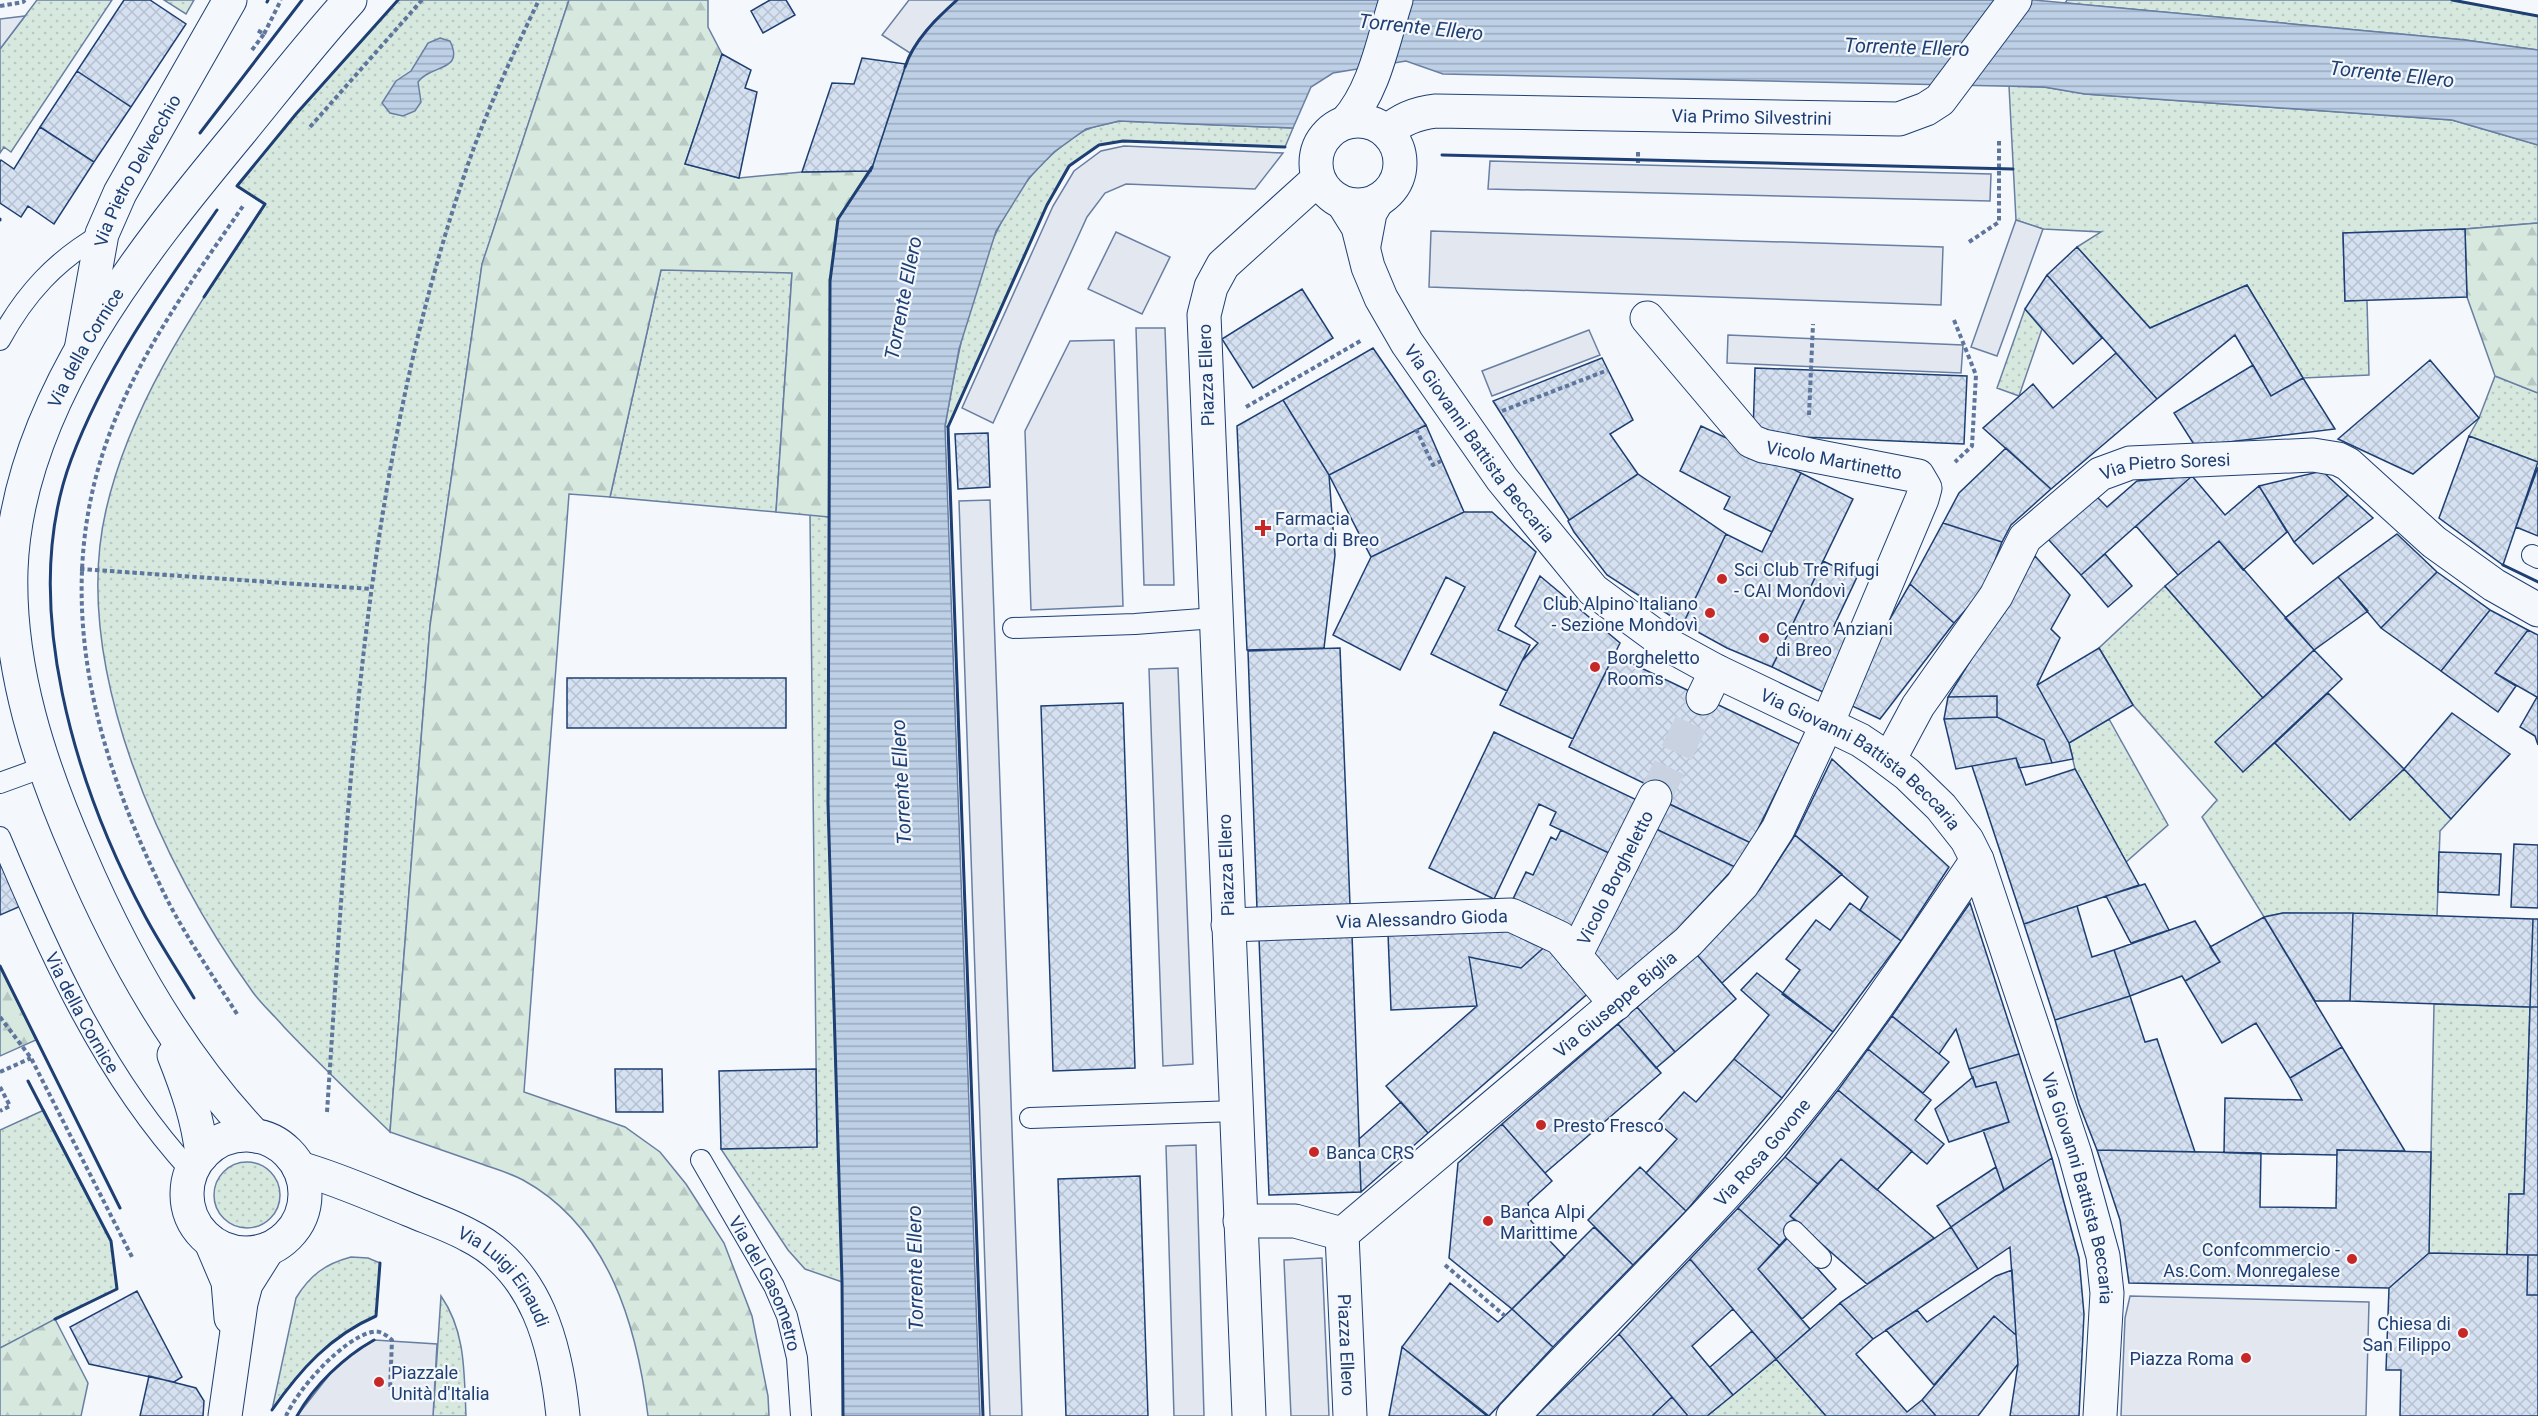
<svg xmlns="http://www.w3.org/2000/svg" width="2538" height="1416" font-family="Roboto,sans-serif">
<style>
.green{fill:url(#green-dots);stroke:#687fa3;stroke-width:1.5}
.forest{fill:url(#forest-firs);stroke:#687fa3;stroke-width:1.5}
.parking{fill:#e3e8f0;stroke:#687fa3;stroke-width:1.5}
.water{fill:url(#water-rules);stroke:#687fa3;stroke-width:1.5}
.building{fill:url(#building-cross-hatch);stroke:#1d3f73;stroke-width:1.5}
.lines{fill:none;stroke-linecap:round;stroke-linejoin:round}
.street-tunnel{stroke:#c9d2e0;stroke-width:33;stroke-dasharray:33 16;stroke-linecap:butt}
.lane-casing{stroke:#1d3f73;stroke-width:22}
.street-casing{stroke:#1d3f73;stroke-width:35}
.secondary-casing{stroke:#1d3f73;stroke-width:35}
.primary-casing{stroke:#1d3f73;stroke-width:35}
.path{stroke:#5e769c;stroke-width:4;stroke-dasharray:4.5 3;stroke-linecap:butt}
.lane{stroke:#f4f7fb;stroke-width:20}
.street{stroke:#f4f7fb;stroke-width:33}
.secondary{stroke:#f4f7fb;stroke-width:33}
.primary{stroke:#f4f7fb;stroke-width:33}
.wall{stroke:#1d3f73;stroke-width:3}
.poi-dot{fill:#c62828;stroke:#f4f7fb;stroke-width:2}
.labels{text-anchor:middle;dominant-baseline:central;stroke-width:4.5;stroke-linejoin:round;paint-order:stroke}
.street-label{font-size:18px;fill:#1d3f73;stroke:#f4f7fb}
.poi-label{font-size:18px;fill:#1d3f73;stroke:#f4f7fb;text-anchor:start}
.water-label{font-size:20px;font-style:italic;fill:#1d3f73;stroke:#f4f7fb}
</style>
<defs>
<pattern id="green-dots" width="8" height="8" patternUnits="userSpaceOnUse" patternTransform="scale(1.5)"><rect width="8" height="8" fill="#d7e8df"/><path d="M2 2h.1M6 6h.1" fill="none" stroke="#b8c8c3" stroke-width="1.8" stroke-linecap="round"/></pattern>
<pattern id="forest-firs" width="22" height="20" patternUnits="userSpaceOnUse" patternTransform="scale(1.5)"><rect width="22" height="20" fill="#d7e8df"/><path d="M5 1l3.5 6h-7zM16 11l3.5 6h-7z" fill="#b8c8c3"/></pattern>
<pattern id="water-rules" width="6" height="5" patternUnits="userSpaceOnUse" patternTransform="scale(1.5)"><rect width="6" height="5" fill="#bed0e5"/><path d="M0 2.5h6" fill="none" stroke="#9aaabe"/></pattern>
<pattern id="building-cross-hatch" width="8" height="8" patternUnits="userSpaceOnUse" patternTransform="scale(1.5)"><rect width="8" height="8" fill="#d5e0f0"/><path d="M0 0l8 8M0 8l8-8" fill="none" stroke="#b6c1d1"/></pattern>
</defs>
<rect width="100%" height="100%" fill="#f4f7fb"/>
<!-- green -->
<path class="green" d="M37 0H112L11 152 4 147 0 153V49Z
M164 0H194L186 14Z
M398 0H569L482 265 430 626 390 1132C354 1097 318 1063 284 1027 274 1015 261 1004 252 991 162 867 70 666 106 510 132 397 202 300 265 205L237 186 296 114Z
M2067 0H2452L2538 16V50L2465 40 2065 3Z
M2009 86 2044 87 2085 94 2452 120 2538 145V223L2465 229 2343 233 2345 301 2367 300 2369 375 2303 378 2247 285 2150 328 2077 247 2101 232 2043 229 2016 220Z
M1119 121 1293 128 1285 147 1123 141 1099 145 1070 166 1047 205 948 427 945 426C962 332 982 204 1065 144 1072 139 1080 132 1088 129 1097 125 1109 124 1119 121Z
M661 270 792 272 776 512 610 497Z
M2025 309 2042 329 2019 396 1997 388Z
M2495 376 2538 393V462L2469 436 2479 418Z
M810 514 829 517 828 803 842 1282 805 1269 788 1250 721 1149 817 1146Z
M2165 586 2263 698 2243 771 2275 743 2350 820 2404 769 2451 819 2440 831 2437 916 2283 913 2264 917 2202 817 2217 800 2133 705 2099 648Z
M2109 719 2168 825 2126 862 2075 769 2069 743Z
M2434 1004 2530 1007 2524 1194H2509L2507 1255 2429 1253Z
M44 1110 111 1241 117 1289 0 1348V1130Z
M214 1195a33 33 0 1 1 66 0a33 33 0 1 1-66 0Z
M351 1257 368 1258 380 1263 376 1316C330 1336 300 1370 272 1410L296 1298C310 1275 325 1264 351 1257Z
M441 1296C466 1332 464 1373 466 1416H433Z
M1776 1359 1826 1416H1707Z"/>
<!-- forest -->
<path class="forest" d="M569 0H708V27L722 54 685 164 739 178 802 172 871 171 838 219 830 281 829 517 776 512 792 273 661 270 610 497 569 494 524 1092 625 1127 660 1152 686 1184 724 1243 752 1316 768 1396 769 1416H648C637 1326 609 1227 523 1180 508 1172 492 1168 476 1162 447 1152 419 1142 390 1132L430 626 482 264Z
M2538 223V393L2495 376 2467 297 2465 229Z
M0 966 36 1040 0 1056Z
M55 1319 88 1383 81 1416H0V1348Z"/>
<!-- parking -->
<path class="parking" d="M909 0H957L934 21 910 53 882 35Z
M25 16 0 49V19Z
M1124 146 1283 153 1255 189 1126 184 1105 193 1087 217 993 423 962 408 1053 206 1074 171 1101 151Z
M1490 161 1991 174 1990 201 1488 189Z
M2016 220 2043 229 1997 356 1971 347Z
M1431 231 1943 247 1941 305 1429 287Z
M1116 232 1170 257 1142 314 1088 289Z
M1136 328H1165L1174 585H1144Z
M1589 330 1600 355 1492 396 1482 371Z
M1728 335 1963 345 1961 373 1727 363Z
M1114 340 1123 606 1031 610 1025 431 1070 341Z
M990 500 1022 1416H990L959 501Z
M1178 668 1193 1064 1163 1066 1149 669Z
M1196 1145 1204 1416H1174L1166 1146Z
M1322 1258 1329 1416H1291L1284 1260Z
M2130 1296 2369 1302 2366 1416H2121L2125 1318Z
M374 1340 437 1344 433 1416H297L330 1374 358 1349Z"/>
<!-- water -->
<path class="water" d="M957 0H2034L2465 40 2538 50V145L2452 120 2085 94 2044 87 1443 74 1406 61 1333 73 1311 87 1293 128 1119 121 1086 129 1054 152 1029 178 996 231 959 349 945 426 980 1416H843L842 1282 828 803 830 281 838 219 871 171 910 53 934 21Z
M440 38 450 41C465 72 431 64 418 82L421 102 415 111 403 116 390 113 382 103 396 81 411 71 428 43Z"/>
<!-- building -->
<path class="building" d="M124 0H150L186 24 131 107 77 71Z
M770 0H786L795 15 763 33 751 11Z
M722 54 751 70 745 88 757 92 739 178 685 164Z
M862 58 906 64 871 171 802 172 832 83 854 84Z
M77 71 131 107 94 162 40 127Z
M40 127 94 162 54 224 28 206 21 217 0 203V162L1 160 14 169Z
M2465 229 2467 297 2345 301 2343 233Z
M2077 247 2150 328 2247 285 2303 378 2271 396 2235 335 2157 399 2047 275Z
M2047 275 2102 338 2073 364 2025 309Z
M1302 289 1333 338 1253 388 1222 339Z
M1373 348 1426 425 1329 475 1283 400Z
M2116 353 2157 399 2051 489 1983 428 2033 384 2053 408Z
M1602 358 1633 420 1610 434 1638 474 1569 520 1493 401Z
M2430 360 2479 418 2413 474 2338 439Z
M2253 365 2271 396 2303 378 2335 429 2195 446 2174 413Z
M1755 368 1967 376 1964 444 1753 435Z
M1283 400 1329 475 1335 555 1324 648 1247 650 1237 426Z
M1426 425 1464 512 1371 557 1329 475Z
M1701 426 1801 473 1772 532 1724 509 1730 497 1680 471Z
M988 433 990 487 958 489 955 434Z
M2469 436 2538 462 2503 565 2439 518Z
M2006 448 2051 489 2011 525 2002 542 1943 523 1959 493Z
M2538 467V536L2516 527Z
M2322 471 2348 495 2294 542 2259 486Z
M1801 473 1853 499 1772 667 1727 648 1683 624 1726 534 1762 552Z
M1638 474 1726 534 1683 624 1607 575 1574 532 1568 521Z
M2192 476 2225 515 2259 486 2287 532 2243 570 2219 541 2178 575 2136 526Z
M2192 476 2081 575 2048 539 2097 497 2107 507 2137 481Z
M2348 495 2373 518 2313 564 2294 542Z
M1464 512H1492L1536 552 1498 630 1530 645 1507 691 1431 654 1465 587 1446 577 1400 670 1333 635 1371 557Z
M1943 523 2002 542 1984 589 1954 623 1910 584Z
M2397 534 2437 572 2381 628 2338 577Z
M2219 541 2314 650 2263 698 2165 586Z
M2105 554 2132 586 2108 607 2081 575Z
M2035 556 2070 595 2051 629 2060 638 2037 685 2069 743 2073 759 2052 763 2044 740 1997 717V696L1948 697Z
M1823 561 1857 577 1834 626 1853 635 1825 693 1772 667Z
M2437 572 2490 610 2441 671 2381 628Z
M1540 576 1620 643 1573 739 1500 705 1522 661 1538 643 1515 626Z
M2338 577 2368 611 2314 650 2285 618Z
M1910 584 1954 623 1880 719 1850 705 1884 629Z
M2490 610 2528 630 2495 673 2516 686 2498 712 2441 671Z
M2528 630 2538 635V745L2535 736 2520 727 2537 697 2495 673Z
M1340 648 1350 905 1257 909 1248 651Z
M2099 648 2133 705 2069 743 2037 685Z
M2314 650 2342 679 2243 772 2215 742Z
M1614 655 1800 744 1751 843 1655 797 1652 787 1569 747Z
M567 678H786V728H567Z
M2328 693 2404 769 2350 820 2275 743Z
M1997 696V717L1944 719 1948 697Z
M1123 703 1135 1068 1053 1071 1041 706Z
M2452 713 2510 754 2451 819 2404 769Z
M1997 717 2044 740 2052 763 2019 768 2016 758 1956 769 1944 719Z
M1494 732 1639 801 1613 855 1550 825 1556 812 1539 804 1494 899 1429 868Z
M2016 758 2026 785 2075 769 2139 885 2024 924 1972 766Z
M1832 759 1949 867 1901 941 1860 910 1868 897 1795 835Z
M1665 802 1751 843 1735 867 1652 827Z
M1652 827 1735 867 1676 931 1615 984 1588 953Z
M1561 830 1613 855 1576 932 1512 901 1526 872 1533 875 1551 837 1556 840Z
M1795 835 1842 874 1722 983 1697 955 1760 889Z
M2514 844 2538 845V908L2511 907Z
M16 850 37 899 0 915V857Z
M2439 852 2501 854 2499 895 2438 892Z
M2145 884 2169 930 2131 943 2106 896Z
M1850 903 1901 941 1833 1032 1782 994 1800 970 1786 959 1816 920 1830 930Z
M1970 903 2019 1054 1969 1069 1956 1029 1939 1054 1892 1016Z
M2077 906 2092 957 2114 950 2130 996 2055 1020 2024 924Z
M2283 913H2353L2350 1001H2315L2264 917Z
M2353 913 2533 919 2530 1007 2350 1001Z
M2264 917 2342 1047 2290 1078 2256 1023 2222 1043 2185 981 2220 962 2210 947Z
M2533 919H2538V1007H2530Z
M2195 921 2220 962 2185 981 2182 976 2130 996 2114 950Z
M1513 926 1549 943 1521 968 1469 957 1477 1006 1391 1010 1388 933Z
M1352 934 1361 1192 1269 1195 1259 938Z
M1549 943 1592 990 1428 1133 1386 1086 1477 1006 1469 957 1521 968Z
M1697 955 1736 999 1675 1052 1637 1007Z
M1757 973 1833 1032 1782 1098 1734 1059 1769 1015 1741 990Z
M2130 996 2145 1042 2157 1039 2195 1152 2097 1150 2079 1104 2055 1020Z
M1637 1007 1675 1052 1656 1068 1618 1024Z
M2530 1007H2538V1255H2507L2509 1194H2524Z
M1892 1016 1949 1062 1923 1093 1868 1049Z
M1618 1024 1661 1073 1545 1173 1502 1124Z
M2342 1047 2405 1151 2337 1150V1155L2224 1153 2225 1098 2302 1100 2290 1078Z
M1868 1049 1931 1100 1915 1120 1944 1144 1927 1164 1838 1090Z
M2019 1054 2052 1158 2004 1190 1983 1130 2009 1122 1996 1082 1976 1087 1969 1069Z
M1734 1059 1782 1098 1686 1211 1646 1173 1677 1139 1657 1122 1684 1092 1696 1102Z
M615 1069H662L663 1112H616Z
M816 1069 817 1147 721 1149 719 1071Z
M1973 1077 1976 1087 1996 1082 2009 1122 1949 1142 1935 1109Z
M1838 1090 1912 1151 1877 1190 1841 1159 1818 1184 1785 1157Z
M1401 1102 1428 1133 1361 1192 1359 1139Z
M1502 1124 1552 1181 1528 1203 1531 1221 1565 1257 1512 1309 1449 1258 1458 1163Z
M2097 1150 2261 1153 2260 1207 2336 1208 2337 1150 2431 1152 2429 1253 2389 1288 2129 1283 2120 1220Z
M1785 1157 1818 1184 1790 1216 1801 1224 1780 1246 1738 1208Z
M2052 1158 2079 1258 2084 1314 2079 1416H2010L2018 1364 2010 1247 1978 1269 1951 1227Z
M1841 1159 1934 1238 1867 1284 1790 1216Z
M1640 1167 1686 1211 1633 1265 1588 1220Z
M1996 1167 2004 1190 1951 1227 1937 1206Z
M1140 1176 1148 1416H1066L1058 1179Z
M1738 1208 1780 1246 1758 1269 1810 1329 1776 1359 1690 1259Z
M1594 1227 1633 1265 1553 1347 1512 1309Z
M1951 1227 1978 1269 1873 1339 1840 1303Z
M1788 1236 1836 1289 1802 1319 1758 1269Z
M2429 1253 2528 1255 2527 1295H2538V1416H2400L2401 1370H2386L2389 1288Z
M2528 1255H2538V1295H2527Z
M1690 1259 1733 1309 1692 1346 1733 1395 1707 1416H1688L1619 1334Z
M2012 1270 2016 1335 1994 1316 1934 1385 1886 1330 1917 1310 1927 1322 1996 1276Z
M1450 1283 1498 1322 1512 1309 1553 1347 1489 1416 1402 1347Z
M137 1291 182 1377 174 1382 89 1364 70 1327Z
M1840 1303 1873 1339 1856 1354 1907 1412 1922 1400 1936 1416H1826L1776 1359Z
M1994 1316 2016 1335 2018 1364 1978 1416H1936L1922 1400Z
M1752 1331 1776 1359 1733 1395 1710 1367Z
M1619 1334 1672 1397 1652 1416H1536Z
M1402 1347 1487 1416H1389Z
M149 1376 196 1388 204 1401 203 1416H140Z
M1672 1397 1688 1416H1652Z"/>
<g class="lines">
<!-- street-tunnel -->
<path class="street-tunnel" d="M1655 797 1703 698"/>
<!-- lane casing -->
<g class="lane-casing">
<g id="lane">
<path d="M0 340C25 294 56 260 102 234"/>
<path d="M2532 555 2538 558"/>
<path d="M1013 628 1135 624 1215 618"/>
<path d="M0 783 44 767"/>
<path id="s1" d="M0 837C49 954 104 1077 191 1171"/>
<path d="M1030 1118 1236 1111"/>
<path id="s2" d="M701 1160 774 1286 787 1316 797 1358 801 1416"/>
<path d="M1794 1231 1821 1258"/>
</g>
</g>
<!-- street casing -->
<g class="street-casing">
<g id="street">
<path d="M1346 122C1375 90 1383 40 1396 0"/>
<path id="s3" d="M1343 203 1358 227 1368 267 1381 298 1407 343 1502 479 1593 590 1665 643 1716 671 1860 740 1875 750 1907 774 1941 807 1967 840 1977 860 2075 1154 2103 1256 2107 1293 2100 1416"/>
<path d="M1364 245 1370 213 1377 201"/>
<path id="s4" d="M81 350 102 234 120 193 230 0"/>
<path d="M1703 698 1716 671"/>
<path id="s5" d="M1889 760 1918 706 1996 596 2025 538 2100 474 2130 463 2313 455 2338 459 2348 464 2434 542 2494 585 2538 610"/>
<path id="s6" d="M1228 925 1511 915 1560 938 1616 1004"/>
<path id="s7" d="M1575 956 1655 797"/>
<path d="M1240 1221H1295L1342 1234"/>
<path id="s8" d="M1342 1234 1688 942 1742 885 1778 829 1827 724 1922 499 1925 488 1918 476 1763 446 1751 441 1647 318"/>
<path id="s9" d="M1342 1234 1350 1416"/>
<path id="s10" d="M1513 1416C1603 1318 1701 1227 1786 1125 1856 1041 1916 950 1977 860"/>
</g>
</g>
<!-- secondary casing -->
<g class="secondary-casing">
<g id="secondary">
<circle cx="1358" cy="163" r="42"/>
<path id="s11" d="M1387 132C1401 119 1417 113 1436 111L1899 119 1926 109 1940 100 2015 0"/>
<path d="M211 1242 228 1282 231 1318"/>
<path d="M225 1416 241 1303 246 1284 268 1249"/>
<path d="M1249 1416 1204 315 1211 287 1223 265 1318 179"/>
</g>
</g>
<!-- primary casing -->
<g class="primary-casing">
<g id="primary">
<path d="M174 1055C187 1088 198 1119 202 1155"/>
<circle cx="246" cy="1194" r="59"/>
<path id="s12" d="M255 1136C178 1055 123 957 79 854 40 765 8 669 11 570 17 404 140 253 241 131 277 87 312 42 350 0"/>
<path id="s13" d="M299 1168C338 1179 373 1195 410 1210 429 1218 450 1225 468 1235 537 1269 556 1346 563 1416"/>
</g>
</g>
<!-- path -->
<path class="path" d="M0 6 23 2 25 0
M264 34 281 0
M252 50 264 34 257 30
M310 127 422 0
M1638 152V163
M1969 242 1999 222V141
M1954 320 1976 375 1972 446 1955 462
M1246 407 1362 340
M1502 411 1608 370
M1809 415 1813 324
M1416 429 1433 465 1441 461
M80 569 371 589
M237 1014C210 971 181 930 160 885 95 750 56 606 101 459 129 367 189 285 243 206
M0 1017 31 1058 132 1257
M0 1072 31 1058
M0 1087 10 1106 0 1111
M327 1112C348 800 362 479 463 179 483 118 511 58 539 0
M1445 1265 1505 1316
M286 1416C298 1389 342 1339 372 1332 380 1330 386 1335 392 1340L390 1390"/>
<!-- lane -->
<use href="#lane" class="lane"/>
<!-- street -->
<use href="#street" class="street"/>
<!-- secondary -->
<use href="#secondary" class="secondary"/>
<!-- primary -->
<use href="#primary" class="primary"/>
<!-- wall -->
<path class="wall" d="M2452 0 2538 16
M267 2 268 0
M905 67C914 40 936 19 957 0
M200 133 302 0
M1442 155 2013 169
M0 220V219
M204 297 265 204 237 186 296 114 398 0
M2503 565 2538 582
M0 966 120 1208
M194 998C178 971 160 944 145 916 76 787 18 603 71 460 105 369 162 289 217 210
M28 1081 111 1241 117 1289 55 1319
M272 1410C300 1370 330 1336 376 1316L380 1263
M297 1416C314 1385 344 1357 374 1340
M843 1416 842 1282 828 803 830 281 838 219 872 167
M983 1416 948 427 1047 205 1069 166 1099 145 1123 141 1285 147"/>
</g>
<!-- markers -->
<g class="poi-dot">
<path d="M1260 519h6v6h6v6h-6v6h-6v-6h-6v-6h6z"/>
<circle cx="1722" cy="579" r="6"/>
<circle cx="1710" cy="613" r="6"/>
<circle cx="1764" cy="638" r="6"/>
<circle cx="1595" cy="667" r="6"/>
<circle cx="1541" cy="1125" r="6"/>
<circle cx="1314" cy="1152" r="6"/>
<circle cx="1488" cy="1221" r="6"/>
<circle cx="2352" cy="1259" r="6"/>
<circle cx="2463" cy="1333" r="6"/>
<circle cx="2246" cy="1358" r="6"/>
<circle cx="379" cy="1382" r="6"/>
</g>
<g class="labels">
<!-- street labels -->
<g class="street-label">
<text stroke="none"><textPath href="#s11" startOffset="370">Via Primo Silvestrini</textPath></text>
<text stroke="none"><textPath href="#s4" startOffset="190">Via Pietro Delvecchio</textPath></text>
<text stroke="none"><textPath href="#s12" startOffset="866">Via della Cornice</textPath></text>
<text transform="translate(1206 375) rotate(-92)">Piazza Ellero</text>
<text stroke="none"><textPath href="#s3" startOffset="279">Via Giovanni Battista Beccaria</textPath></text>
<text transform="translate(1834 460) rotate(11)">Vicolo Martinetto</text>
<text stroke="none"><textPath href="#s5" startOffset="426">Via Pietro Soresi</textPath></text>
<text stroke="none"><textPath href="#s3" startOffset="783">Via Giovanni Battista Beccaria</textPath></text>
<text transform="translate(1226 865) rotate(-92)">Piazza Ellero</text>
<text stroke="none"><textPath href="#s7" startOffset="88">Vicolo Borgheletto</textPath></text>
<text stroke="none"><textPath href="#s6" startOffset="194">Via Alessandro Gioda</textPath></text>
<text stroke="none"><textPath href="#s8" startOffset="357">Via Giuseppe Biglia</textPath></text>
<text stroke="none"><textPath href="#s1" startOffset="194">Via della Cornice</textPath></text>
<text stroke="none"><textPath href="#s10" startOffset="363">Via Rosa Govone</textPath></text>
<text stroke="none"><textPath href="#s3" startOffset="1286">Via Giovanni Battista Beccaria</textPath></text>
<text stroke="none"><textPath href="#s13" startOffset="238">Via Luigi Einaudi</textPath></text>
<text stroke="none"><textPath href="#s2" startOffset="140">Via del Gasometro</textPath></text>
<text stroke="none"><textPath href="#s9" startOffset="111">Piazza Ellero</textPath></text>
</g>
<!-- poi labels -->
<g class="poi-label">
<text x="1275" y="518">Farmacia<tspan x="1275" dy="21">Porta di Breo</tspan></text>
<text x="1734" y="569">Sci Club Tre Rifugi<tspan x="1734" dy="21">- CAI Mondovì</tspan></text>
<text x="1698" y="603" text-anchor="end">Club Alpino Italiano<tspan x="1698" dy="21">- Sezione Mondovì</tspan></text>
<text x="1776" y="628">Centro Anziani<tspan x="1776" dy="21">di Breo</tspan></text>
<text x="1607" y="657">Borgheletto<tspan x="1607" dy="21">Rooms</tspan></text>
<text x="1553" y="1125">Presto Fresco</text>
<text x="1326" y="1152">Banca CRS</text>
<text x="1500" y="1211">Banca Alpi<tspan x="1500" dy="21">Marittime</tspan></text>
<text x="2340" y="1249" text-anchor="end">Confcommercio -<tspan x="2340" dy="21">As.Com. Monregalese</tspan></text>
<text x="2451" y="1323" text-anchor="end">Chiesa di<tspan x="2451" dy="21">San Filippo</tspan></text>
<text x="2234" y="1358" text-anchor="end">Piazza Roma</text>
<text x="391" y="1372">Piazzale<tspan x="391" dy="21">Unità d'Italia</tspan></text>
</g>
<!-- water labels -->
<g class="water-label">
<text transform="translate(1421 27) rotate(6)">Torrente Ellero</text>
<text transform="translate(1907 47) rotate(2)">Torrente Ellero</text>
<text transform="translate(2392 74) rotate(6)">Torrente Ellero</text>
<text transform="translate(903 298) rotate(-79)">Torrente Ellero</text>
<text transform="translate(901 782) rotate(-93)">Torrente Ellero</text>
<text transform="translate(915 1268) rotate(-91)">Torrente Ellero</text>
</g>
</g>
</svg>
